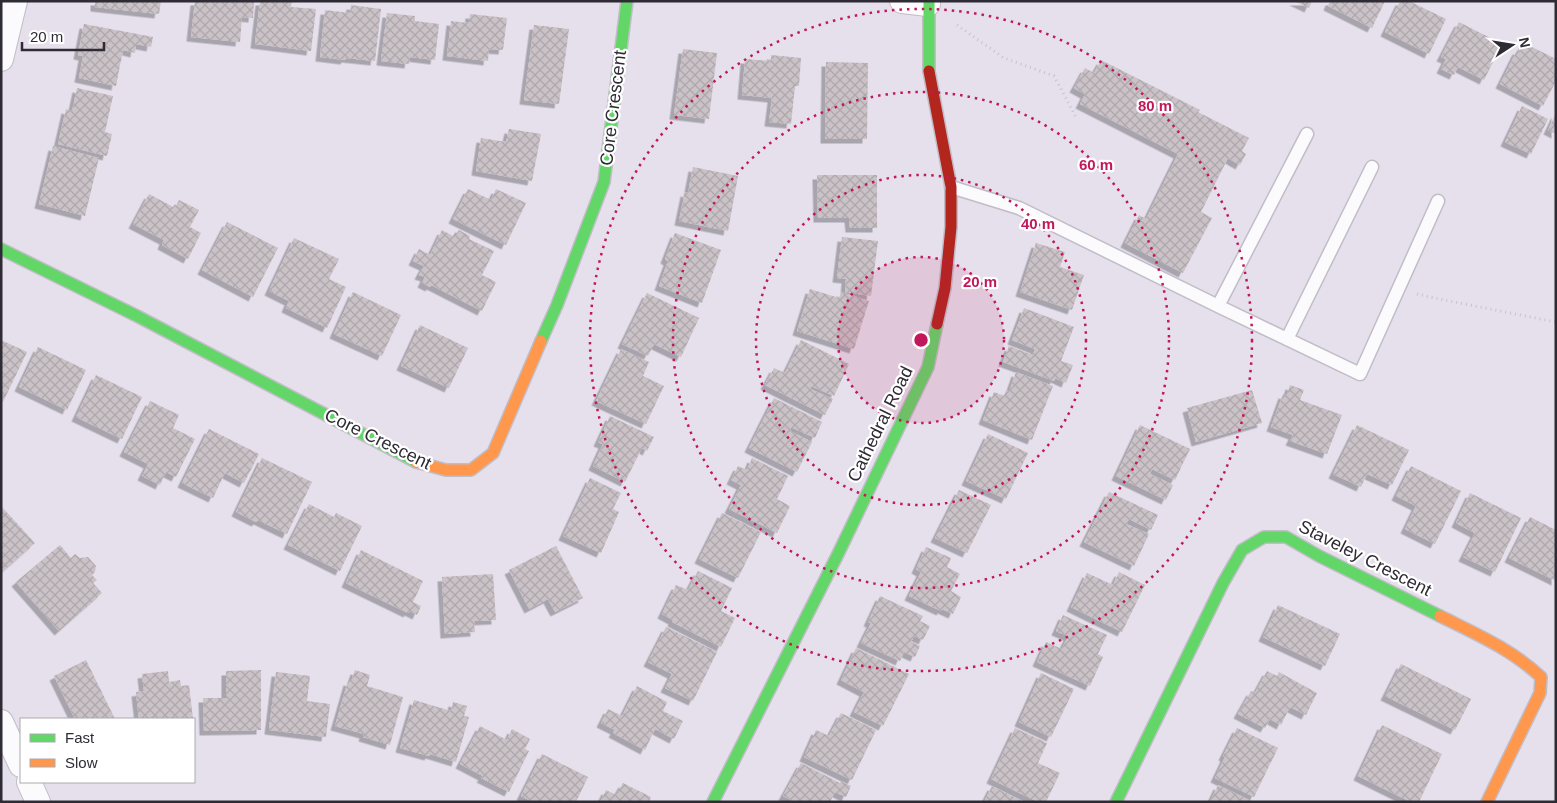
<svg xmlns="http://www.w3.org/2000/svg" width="1557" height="803" font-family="Arial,sans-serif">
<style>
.building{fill:url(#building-cross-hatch);filter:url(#shadow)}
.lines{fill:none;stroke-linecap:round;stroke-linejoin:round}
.lane-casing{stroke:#c1bdc7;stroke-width:15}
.street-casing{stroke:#c1bdc7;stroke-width:26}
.fast-casing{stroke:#c1bdc7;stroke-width:14}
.slow-casing{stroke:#c1bdc7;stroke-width:14}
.jam-casing{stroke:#c1bdc7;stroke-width:14}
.path{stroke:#c5c4c9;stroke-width:3;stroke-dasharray:1 4;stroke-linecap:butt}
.lane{stroke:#fbfafc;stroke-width:12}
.street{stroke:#fbfafc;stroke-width:24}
.fast{stroke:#63d668;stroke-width:11}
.slow{stroke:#ff974d;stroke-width:11}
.jam{stroke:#b3261e;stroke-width:11}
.ring{fill:none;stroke:#c2185b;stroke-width:2.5;stroke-dasharray:2.5 5}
.labels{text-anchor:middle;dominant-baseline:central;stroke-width:4.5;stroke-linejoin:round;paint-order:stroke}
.street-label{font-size:18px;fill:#2f2b34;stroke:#fff}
.centre{fill:#c2185b;stroke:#fff;stroke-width:2.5}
.ring-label{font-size:15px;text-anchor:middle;font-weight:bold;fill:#c2185b;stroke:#fff;stroke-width:4.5;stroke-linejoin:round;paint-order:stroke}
</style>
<defs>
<pattern id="building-cross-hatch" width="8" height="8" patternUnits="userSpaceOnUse" patternTransform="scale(1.25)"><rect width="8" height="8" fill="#cac2c7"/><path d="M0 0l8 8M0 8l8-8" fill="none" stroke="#aea7ac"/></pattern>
<filter id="shadow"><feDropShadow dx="-4.5" dy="4.5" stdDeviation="0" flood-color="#0004"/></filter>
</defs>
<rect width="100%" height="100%" fill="#e5e0ec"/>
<!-- building -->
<path class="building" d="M95 1H161L159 14 95 7Z
M195 1H254L253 18 242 17 240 42 191 37Z
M260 1H292L291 7 316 9 311 51 255 44Z
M1294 1H1312L1309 8Z
M1330 1H1385L1372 28 1328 6Z
M1400 1H1409L1446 19 1429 54 1385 32Z
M351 5 381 9 375 61 346 58 345 60 320 57 325 10 350 13Z
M387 13 415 16V21L439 24 435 60 410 57 409 64 381 61Z
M470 14 507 18 503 50 489 49 488 61 447 56 451 21 469 23Z
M1459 22 1502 44 1484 80 1458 67 1454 75 1441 69 1446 59 1441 57Z
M84 24 153 37 151 47 136 44 135 53 123 50 116 86 79 78 83 56 78 55Z
M534 25 569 29 559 104 524 100Z
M1524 43 1556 59V64L1554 68 1556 69V81L1543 106 1500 84 1517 50 1520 51Z
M683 49 717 53 709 119 674 115Z
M771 55 801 58 799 86H795L791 124 769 122 772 98 742 95 745 59 771 61Z
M1101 60 1200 110 1198 112 1249 138 1242 151 1246 154 1240 165 1228 158 1201 212 1212 218 1183 273 1125 243 1139 215 1146 219 1178 154 1080 104 1085 94 1074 88 1085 68 1094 73Z
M826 62 868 63 867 139H825Z
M77 88 113 96 105 132 112 134 107 156 58 144 66 109 72 111Z
M1522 106 1548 119 1531 154 1505 142Z
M1556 113V134L1548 130Z
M509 129 541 134 532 181 476 171 481 138 506 142Z
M53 146 99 158 85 216 39 204Z
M693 167 738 176 728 231 679 221 685 192 688 193Z
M817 175H877V228H850L849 218H818Z
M468 189 491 200 496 189 526 203 506 245 453 219Z
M149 194 175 208 179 200 199 210 190 227 201 233 188 259 162 245 164 240 133 224Z
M227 222 278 248 253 297 202 270Z
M442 230 453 236 455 232 457 233 459 230 470 236 469 239 494 251 482 275 496 282 482 311 431 285 430 287 422 283 425 277 419 275 424 266 413 261 419 249 430 255Z
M675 233 721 250 702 303 659 286 668 261 665 259Z
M842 237 878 241 871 296 845 292 846 279 837 278Z
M294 238 339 259 329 279 346 287 327 328 286 308 289 301 269 291Z
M1036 243 1065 252 1060 267 1084 275 1072 310 1020 292Z
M810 289 839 298 841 292 869 301 854 349 797 331Z
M353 292 401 315 382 356 334 334Z
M647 293 699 318 681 357 654 344 648 356 622 344Z
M1024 308 1074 327 1061 361 1073 365 1066 383 1055 378 1054 381 1003 362 1009 346 1033 355 1035 349 1012 340Z
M420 325 468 348 449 388 401 366Z
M1 340 27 352 3 402 1 401Z
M801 340 849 364 834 396 811 386 810 389 833 399 825 415 765 385 774 368 785 373Z
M38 347 86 370 67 410 19 387Z
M621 349 649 362 643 376 664 386 646 424 596 401Z
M1016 372 1053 386 1032 440 983 420 994 392 1004 396 1006 390 1009 392Z
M96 375 142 397 122 439 76 417Z
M1290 385 1304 390 1300 400 1342 415 1327 454 1290 441 1293 435 1271 427 1283 394 1287 395Z
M1252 390 1262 423 1196 442 1187 408Z
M774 398 822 422 815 438 791 427 790 431 812 442 797 472 749 448Z
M150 401 179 415 173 428 195 439 176 477 166 472 160 485 142 476 148 464 124 452Z
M610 416 654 437 647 451 642 448 625 482 593 466 603 444 598 442Z
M1140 425 1190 449 1175 480 1152 469 1150 474 1173 485 1166 500 1116 476Z
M1357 425 1409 450 1392 485 1367 474 1361 487 1333 474Z
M209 429 259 454 244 483 225 473 213 498 182 483Z
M988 434 1028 453 1006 499 966 481Z
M262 458 312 482 287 534 258 520 256 522 236 512Z
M752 458 788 476 777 499 790 506 777 533 729 509 741 485 731 480 738 466 747 470Z
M1411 466 1461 491 1435 544 1405 529 1416 506 1396 496Z
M590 478 621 493 613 509 619 512 601 553 563 536Z
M959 490 991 505 967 553 935 538Z
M1109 492 1158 515 1151 530 1129 519 1126 524 1149 534 1134 566 1084 542Z
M1470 493 1521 518 1495 572 1463 557 1475 533 1456 523Z
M309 504 334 517 336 513 362 526 340 571 288 545Z
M1 506 35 543 1 573Z
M722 513 761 532 738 578 699 559Z
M1530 517 1556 530V581L1509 558Z
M60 545 71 558 75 554 80 558 88 557 96 566 95 572 92 575 97 580 93 583 102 593 59 631 16 582Z
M556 546 583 598 555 612 548 599 529 609 509 570Z
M926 547 951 558 947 567 960 574 951 591 961 597 953 614 942 609 941 611 909 596 921 572 916 569Z
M361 550 423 581 413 602 421 606 417 615 409 611 408 613 346 583Z
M698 571 732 588 721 611 735 618 721 647 672 622 673 620 662 614 676 585 688 590Z
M1119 572 1145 585 1122 632 1071 607 1087 573 1113 585Z
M493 574 496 620 474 621 475 632 445 634 442 577Z
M880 596 923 616 920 621 930 626 923 640 914 636 911 642 920 646 915 657 904 652 900 661 861 643 871 623 868 622Z
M1278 605 1340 634 1325 666 1263 637Z
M1063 615 1107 635 1098 654 1103 657 1090 686 1037 662 1046 642 1062 649 1068 636 1056 631Z
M666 627 717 652 693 701 665 688 672 674 648 662Z
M856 648 909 674 883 726 854 712 864 692 841 680Z
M86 660 115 719H75L54 676Z
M1401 664 1471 699 1455 730 1385 696Z
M261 670V730L204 731 203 698H226V671Z
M355 670 370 675 367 686 403 697 390 745 363 737 364 734 335 726 348 681 351 682Z
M168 671 169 682 180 680 181 686 189 685 193 719H139L136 692 144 691 142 674Z
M1267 671 1277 676 1279 672 1317 693 1306 715 1290 707 1281 725 1270 719 1265 728 1238 714 1251 691 1255 693Z
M276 672 310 676 307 701 330 704 326 737 269 730Z
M1041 673 1074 689 1051 737 1019 722Z
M637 686 667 702 663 711 683 721 674 739 655 729 645 750 613 733 615 730 601 723 608 709 622 716Z
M414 700 451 711 453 702 467 706 464 716 469 717 456 762 430 754 429 756 400 748Z
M841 713 876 730 852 780 804 757 816 730 829 736Z
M1382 725 1442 754 1419 802H1411L1358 776Z
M480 726 507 740 512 729 530 739 525 749 529 751 509 792 481 778 483 776 460 764Z
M1015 728 1047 743 1038 763 1060 773 1046 802H1038L991 779Z
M1237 728 1278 748 1254 797 1215 778 1225 757 1223 756Z
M542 754 588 777 576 802H533L521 796Z
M801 763 840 783 841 781 851 786 846 797 835 792 830 802H790L791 800 783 796Z
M623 783 651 797 649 802H600L606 790 616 795Z
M1218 785 1249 800V802H1210Z
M992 786 1024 802H984Z"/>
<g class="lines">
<!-- lane casing -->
<g class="lane-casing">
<path id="lane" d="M951 187 1019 208 1218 306 1360 374 1438 201
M1218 306 1307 134
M1287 339 1372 167"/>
</g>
<!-- street casing -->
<g class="street-casing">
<path id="street" d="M902 1 928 4
M1 59 15 1
M1 722 21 765
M29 782 38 802"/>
</g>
<!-- fast casing -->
<g class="fast-casing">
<path id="fast" d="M929 71V1
M1 249 137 316 416 462
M541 341 557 305 604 182 627 1
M713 802 838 554 928 367 937 324
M1116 802 1223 583 1242 550 1264 537H1286L1319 556 1440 616"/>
</g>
<!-- slow casing -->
<g class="slow-casing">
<path id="slow" d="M416 462 446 470H471L493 453 541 341
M1440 616C1476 634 1511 649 1541 677L1540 693 1487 802"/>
</g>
<!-- jam casing -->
<g class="jam-casing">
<path id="jam" d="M929 71 951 187V227L945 288 937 324"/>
</g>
<!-- path -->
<path class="path" d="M957 25 1004 58 1054 76 1076 117
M1417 294 1439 299 1556 322"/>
<!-- lane -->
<use href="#lane" class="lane"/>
<!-- street -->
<use href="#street" class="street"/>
<!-- fast -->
<use href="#fast" class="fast"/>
<!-- slow -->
<use href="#slow" class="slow"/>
<!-- jam -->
<use href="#jam" class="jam"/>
</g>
<!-- distance rings -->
<circle cx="921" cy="340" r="83" fill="#c2185b" fill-opacity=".12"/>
<g class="ring">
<circle cx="921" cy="340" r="83"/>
<circle cx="921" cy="340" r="165"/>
<circle cx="921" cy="340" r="248"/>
<circle cx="921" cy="340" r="331"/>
</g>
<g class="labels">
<!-- street labels -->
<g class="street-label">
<text transform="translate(613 108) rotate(-83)">Core Crescent</text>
<text transform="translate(880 424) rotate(-64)">Cathedral Road</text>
<text transform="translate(378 439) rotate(26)">Core Crescent</text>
<text transform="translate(1365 558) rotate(27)">Staveley Crescent</text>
</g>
</g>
<circle cx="921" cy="340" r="8" class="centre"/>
<g class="ring-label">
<text x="1155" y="111">80 m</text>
<text x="1096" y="170">60 m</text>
<text x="1038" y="229">40 m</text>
<text x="980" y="287">20 m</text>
</g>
<!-- border -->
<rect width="1557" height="803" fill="none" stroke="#2f2b34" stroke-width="5"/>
<!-- legend -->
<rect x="20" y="718" width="175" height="65" fill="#ffffff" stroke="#acaaae"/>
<rect x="30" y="734" width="25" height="8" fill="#63d668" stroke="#acaaae"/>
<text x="65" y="743" font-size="15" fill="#2f2b34">Fast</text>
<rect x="30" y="759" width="25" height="8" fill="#ff974d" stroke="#acaaae"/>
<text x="65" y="768" font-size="15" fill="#2f2b34">Slow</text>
<!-- north arrow -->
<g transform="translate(1512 45) rotate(78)" stroke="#ffffff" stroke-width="4" paint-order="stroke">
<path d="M0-4L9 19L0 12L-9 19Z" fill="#2f2b34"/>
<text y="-8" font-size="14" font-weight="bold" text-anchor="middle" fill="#2f2b34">N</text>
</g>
<!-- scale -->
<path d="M22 42v8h82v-8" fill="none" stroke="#2f2b34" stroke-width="2.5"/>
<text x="30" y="42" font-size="15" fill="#2f2b34" stroke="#ffffff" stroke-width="4" paint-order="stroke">20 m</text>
</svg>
